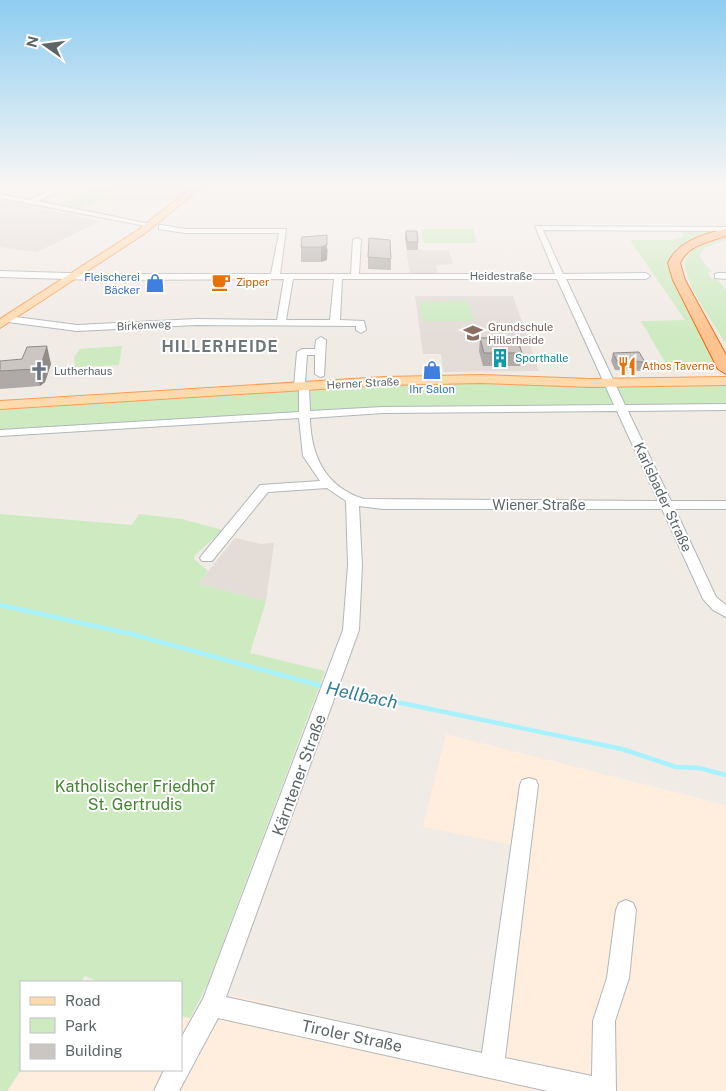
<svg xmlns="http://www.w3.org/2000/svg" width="726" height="1091" font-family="'Public Sans',sans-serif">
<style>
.commercial{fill:#ffeddd}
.industrial{fill:#e0dbd8}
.education{fill:#e3dcd7}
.green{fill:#cdeac1}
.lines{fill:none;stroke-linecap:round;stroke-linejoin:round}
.stream{stroke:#a8f2ff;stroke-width:4.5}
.minor-casing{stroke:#b1b7b9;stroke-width:2}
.major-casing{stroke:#fc9d54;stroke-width:2}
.highway-casing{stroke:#f76400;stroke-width:2}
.minor{fill:#fff;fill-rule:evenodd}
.major{fill:#ffdaad;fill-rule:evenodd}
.highway{fill:#ffc38f;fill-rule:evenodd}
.wall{fill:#afaaa8}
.shaded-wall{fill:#8f8b88}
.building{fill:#ccc6c3;stroke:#8f8b88}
.labels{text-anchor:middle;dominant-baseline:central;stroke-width:4;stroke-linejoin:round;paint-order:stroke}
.far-street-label{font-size:11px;fill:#5d6567;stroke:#fff}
.far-shop-label{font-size:11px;fill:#366cbe;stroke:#fff;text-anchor:end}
.far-food-label{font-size:11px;fill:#c56008;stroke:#fff;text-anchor:start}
.far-education-label{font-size:11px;fill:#785e54;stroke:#fff;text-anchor:start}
.far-culture-label{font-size:11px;fill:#0d838f;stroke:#fff;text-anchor:start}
.far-worship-label{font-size:11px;fill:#5b616d;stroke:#fff;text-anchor:start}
.street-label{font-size:14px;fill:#5d6567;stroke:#fff}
.far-district-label{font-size:16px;font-weight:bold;letter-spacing:1px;fill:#6e7779;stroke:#fff}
.near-street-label{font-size:16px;fill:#5d6567;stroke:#fff}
.near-park-label{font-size:16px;fill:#43852f;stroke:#fff}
.near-water-label{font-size:18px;font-style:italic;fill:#327e95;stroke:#fff}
</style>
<rect width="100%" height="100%" fill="#f1ebe6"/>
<!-- commercial -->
<path class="commercial" d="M446 734 726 805V1091H7L21 1070H181V1016L216 1026 231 995 484 1054 513 845 423 827Z"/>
<!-- industrial -->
<path class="industrial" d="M122 184H194L176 201 100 200Z"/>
<!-- education -->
<path class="education" d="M0 200 100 221 37 252 0 247Z
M406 250H449L453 264 436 265 438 273H410Z
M415 296H513L539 371 443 372 441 354H423Z
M235 538 261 544 274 543 266 601 198 584Z"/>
<!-- green -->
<path class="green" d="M96 184H122L104 198 80 208 59 204 84 193Z
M421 229H473L477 243H424Z
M680 230H722C704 236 677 240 671 260L720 369 670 371 641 321 685 320 630 240H672L685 236Z
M726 236V240L705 248 700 254 701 259 712 272 707 273 712 279H717L726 290V344C717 329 677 272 686 258 693 244 713 240 726 236Z
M468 301 474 321H423L419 302Z
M122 346 119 365 75 367 74 357 80 349Z
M494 382 555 386H726V404L401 406 0 430V407L410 383Z
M0 514 132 525 139 514 182 519 223 530 195 555 194 559 208 571 198 584 266 601 250 653 325 671 207 985 190 1018 181 1016V982H100L85 976 81 982H21V1070L7 1091H0Z"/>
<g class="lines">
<!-- stream -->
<path class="stream" d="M0 605 131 634 325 687
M334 689 622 749 676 767 699 768 726 775"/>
<!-- minor casing -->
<g class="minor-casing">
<path id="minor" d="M64 184H74L38 201 155 225 151 227 0 198V194L29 200Z
M162 225 185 229H286L280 274H351L353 240 357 238 361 240 359 274H555L535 226 726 227V231L543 230 563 274 646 273 650 276 646 279H566L625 405 726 404V410L628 411 671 501H726V509H675L716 597 726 605V617L713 610 703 599 662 509H383L359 506 362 565 359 630 226 997 482 1053 520 785 522 780 529 778 536 780 538 785 505 1058 592 1076 593 1021 607 978 616 910 619 903 626 900 633 903 636 910 629 978 615 1021 616 1091H548L218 1018 179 1091H154L164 1070H181V1038L203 999 343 630 348 565 346 501 327 488 268 492 212 561H202L200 558 202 555 260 485 320 481 303 456 299 418 0 436V430L299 412V389L294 386 297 352 302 349H315L316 340 321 337 326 340 324 376 320 377 315 374V355H307L305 383 309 386 310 411 383 407 614 405 557 279H342L340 320 364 321 366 330 361 333 356 330V326L196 325 77 331 8 322 3 319 8 316 77 325 196 319 277 320 284 279 99 280 0 277V271L99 274H271L279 233H185L159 229V225ZM293 279H334L330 320H286ZM617 411 658 501 364 499C325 487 311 456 310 418L383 413Z
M718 273H726V279L715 278V274Z"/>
</g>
<!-- major casing -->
<g class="major-casing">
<path id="major" d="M196 184H206L144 234 0 328V319L138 230Z
M481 375 591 379 726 377V385L591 387 481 383 384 385 0 409V401L384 377Z"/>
</g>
<!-- highway casing -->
<g class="highway-casing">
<path id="highway" d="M726 229V236C709 242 688 245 680 263L685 280 726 355V374L718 369 673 280 668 263C678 241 704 234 726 229Z"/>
</g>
<!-- minor -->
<use href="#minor" class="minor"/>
<!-- major -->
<use href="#major" class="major"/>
<!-- highway -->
<use href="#highway" class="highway"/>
</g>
<!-- wall -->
<path class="wall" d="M406 231 418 242V250H407L405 238Z
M302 237 328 249 327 260 321 262H301V247Z
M368 257 391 259V270L368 269Z
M480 338 522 353 520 366H483L479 351Z
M613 353 645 362 643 371 615 370 611 361Z
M0 361 51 364 45 382 40 386 0 389Z"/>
<!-- shaded-wall -->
<path class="shaded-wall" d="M327 235V260L321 262V247Z
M47 346 51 364 45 382 40 386 36 369Z"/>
<!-- building -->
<path class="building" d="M406 231H417L418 242H407Z
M327 235V245L321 247H301L302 237Z
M369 238 390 240 391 259 368 257Z
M480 338H517L522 353H484Z
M47 346 41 365 36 369 0 371V361L22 359 27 347Z
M639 352 645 362 617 361 613 353Z"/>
<!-- sky -->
<linearGradient id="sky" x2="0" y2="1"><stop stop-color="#8ecdf1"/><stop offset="0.55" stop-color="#f9f6f4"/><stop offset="1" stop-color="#f9f6f4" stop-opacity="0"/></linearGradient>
<rect width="726" height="337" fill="url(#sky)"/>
<!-- icons -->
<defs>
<g id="cafe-bare" transform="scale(1.5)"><path d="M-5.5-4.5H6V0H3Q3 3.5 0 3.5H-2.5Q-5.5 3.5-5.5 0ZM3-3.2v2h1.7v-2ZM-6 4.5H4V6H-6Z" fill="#e8710a" stroke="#fff" stroke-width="2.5" paint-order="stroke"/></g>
<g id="shop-bare" transform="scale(1.5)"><path d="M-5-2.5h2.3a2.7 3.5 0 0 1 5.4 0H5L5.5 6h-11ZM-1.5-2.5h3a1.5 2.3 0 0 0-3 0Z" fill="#3f7fe0" stroke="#fff" stroke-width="2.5" paint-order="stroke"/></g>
<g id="school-bare" transform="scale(1.5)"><path d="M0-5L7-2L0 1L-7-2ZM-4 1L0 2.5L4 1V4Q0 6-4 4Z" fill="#8d6e63" stroke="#fff" stroke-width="2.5" paint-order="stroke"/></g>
<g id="building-bare" transform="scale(1.5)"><path d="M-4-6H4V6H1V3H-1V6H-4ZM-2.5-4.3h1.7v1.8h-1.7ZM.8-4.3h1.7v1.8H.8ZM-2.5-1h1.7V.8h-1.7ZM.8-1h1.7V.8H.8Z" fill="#0f9aa8" stroke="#fff" stroke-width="2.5" paint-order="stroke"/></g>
<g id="restaurant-bare" transform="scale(1.5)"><path d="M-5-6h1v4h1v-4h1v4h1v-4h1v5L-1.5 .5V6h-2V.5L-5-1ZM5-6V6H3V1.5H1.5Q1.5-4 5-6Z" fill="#e8710a" stroke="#fff" stroke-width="2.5" paint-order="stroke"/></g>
<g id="church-bare" transform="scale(1.5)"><path d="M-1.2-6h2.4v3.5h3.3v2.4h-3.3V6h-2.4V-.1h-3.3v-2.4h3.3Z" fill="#6b7280" stroke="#fff" stroke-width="2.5" paint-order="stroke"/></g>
</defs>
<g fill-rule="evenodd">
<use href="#cafe-bare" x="221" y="282"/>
<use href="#shop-bare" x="155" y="283"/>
<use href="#school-bare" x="473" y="333"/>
<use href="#building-bare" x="500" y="358"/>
<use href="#restaurant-bare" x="627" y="366"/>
<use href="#shop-bare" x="432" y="370"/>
<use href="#church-bare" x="39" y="371"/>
</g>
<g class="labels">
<!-- far-street labels -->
<g class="far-street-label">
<text x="501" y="276">Heidestraße</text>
<text transform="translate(144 325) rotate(-3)">Birkenweg</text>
<text transform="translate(363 383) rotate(-3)">Herner Straße</text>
</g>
<!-- far-shop labels -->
<g class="far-shop-label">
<text x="140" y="277">Fleischerei<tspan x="140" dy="13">Bäcker</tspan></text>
<text x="432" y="389" text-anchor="middle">Ihr Salon</text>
</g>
<!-- far-food labels -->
<g class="far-food-label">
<text x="236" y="282">Zipper</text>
<text x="642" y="366">Athos Taverne</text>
</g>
<!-- far-education labels -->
<g class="far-education-label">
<text x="488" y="327">Grundschule<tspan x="488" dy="13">Hillerheide</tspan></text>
</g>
<!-- far-culture labels -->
<g class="far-culture-label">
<text x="515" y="358">Sporthalle</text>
</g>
<!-- far-worship labels -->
<g class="far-worship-label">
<text x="54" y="371">Lutherhaus</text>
</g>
<!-- street labels -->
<g class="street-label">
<text transform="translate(663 497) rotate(65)">Karlsbader Straße</text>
<text x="539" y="505">Wiener Straße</text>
</g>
<!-- far-district labels -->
<g class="far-district-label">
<text x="220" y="346">HILLERHEIDE</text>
</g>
<!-- near-street labels -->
<g class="near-street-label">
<text transform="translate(299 775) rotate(-70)">Kärntener Straße</text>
<text transform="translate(352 1036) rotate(12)">Tiroler Straße</text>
</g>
<!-- near-park labels -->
<g class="near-park-label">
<text x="135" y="786">Katholischer Friedhof<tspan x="135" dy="18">St. Gertrudis</tspan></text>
</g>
<!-- near-water labels -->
<g class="near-water-label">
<text transform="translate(362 695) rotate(12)">Hellbach</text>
</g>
</g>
<!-- legend -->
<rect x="20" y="981" width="162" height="90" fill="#ffffff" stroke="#bec1c2"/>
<rect x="30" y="997" width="25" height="8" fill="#ffdaad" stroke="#bec1c2"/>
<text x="65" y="1006" font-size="15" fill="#5d6567">Road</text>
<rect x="30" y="1018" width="25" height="15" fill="#cdeac1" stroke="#bec1c2"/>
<text x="65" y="1031" font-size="15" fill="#5d6567">Park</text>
<rect x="30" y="1044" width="25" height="15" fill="#ccc6c3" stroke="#bec1c2"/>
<text x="65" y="1056" font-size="15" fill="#5d6567">Building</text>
<!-- north arrow -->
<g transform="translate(45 45) rotate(284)" stroke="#ffffff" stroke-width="4" paint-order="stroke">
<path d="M0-4L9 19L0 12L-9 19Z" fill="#5d6567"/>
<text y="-8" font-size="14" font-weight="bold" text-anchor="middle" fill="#5d6567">N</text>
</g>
</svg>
